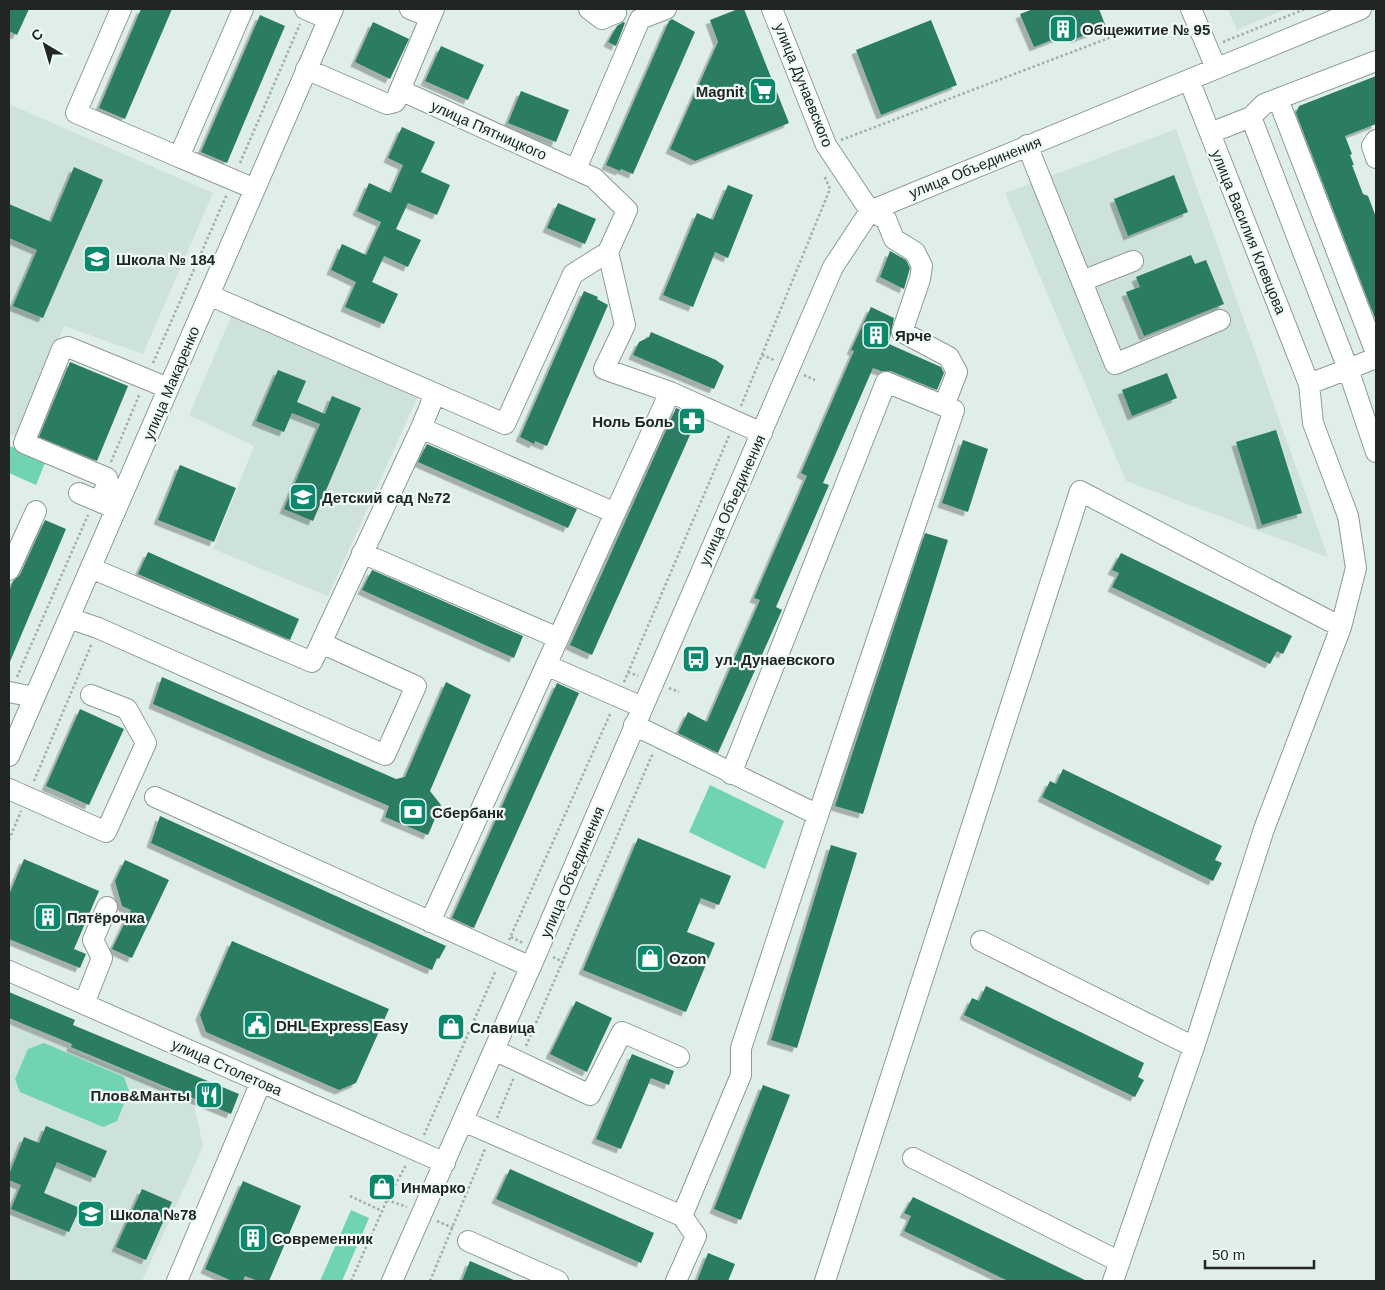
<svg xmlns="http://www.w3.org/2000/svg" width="1385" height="1290" font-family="Helvetica,sans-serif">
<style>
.built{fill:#cce2da}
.green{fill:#70d3b4}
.building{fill:#2b7b64;filter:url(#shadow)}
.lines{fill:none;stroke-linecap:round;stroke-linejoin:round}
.minor-casing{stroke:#8d9a95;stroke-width:22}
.path{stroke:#a2ada9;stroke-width:2.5;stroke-dasharray:2.5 2.5;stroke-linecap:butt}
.minor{stroke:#fff;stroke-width:20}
.labels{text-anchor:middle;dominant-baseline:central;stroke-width:4.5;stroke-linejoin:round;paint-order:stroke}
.poi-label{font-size:15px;font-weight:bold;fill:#212624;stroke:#eefbf6;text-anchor:start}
.street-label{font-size:15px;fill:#212624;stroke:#eefbf6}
</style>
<defs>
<filter id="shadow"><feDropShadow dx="-4.5" dy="4.5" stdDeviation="0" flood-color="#0004"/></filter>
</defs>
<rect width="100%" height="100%" fill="#e0eee9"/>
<!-- built -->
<path class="built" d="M1228 9H1285L1237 30Z
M9 104 213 193 143 354 64 326 18 438 9 434Z
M1176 129 1328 557 1126 481 1005 193Z
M233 312 418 396 328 596 213 549 254 446 189 415Z
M9 1025 193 1100 203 1146 142 1281H9Z"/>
<!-- green -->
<path class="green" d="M9 446 34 453 32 457 45 463 36 485 9 473Z
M710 785 784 821 765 869 689 832Z
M44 1043 124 1077 129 1091 117 1121 103 1127 20 1092 15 1079 28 1049Z
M351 1210 369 1218 342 1281H320Z"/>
<!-- building -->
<path class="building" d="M9 9H29L17 35 9 31Z
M141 9H172L125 119 99 108Z
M738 9H744L789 123 695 161 670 149 718 42 710 20Z
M1033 9H1099L1106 27 1075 39 1072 32 1034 47 1020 14Z
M260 15 285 26 227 163 201 152Z
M672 19 695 32 633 174 621 169 620 171 606 165 669 21Z
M931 20 957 85 881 115 856 50Z
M373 22 409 39 390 79 355 62Z
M623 22 625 23 616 46 608 42 617 26Z
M441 46 484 65 468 100 425 81Z
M1376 76V124L1345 136 1352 154 1350 155 1354 165H1352L1363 194 1368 196 1376 217V321L1296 113 1299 106Z
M521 91 569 110 556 142 508 123Z
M402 127 435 142 421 172 450 185 437 215 408 203 396 229 421 240 408 267 384 256 372 282 398 294 384 324 345 307 356 282 331 270 342 244 366 255 381 222 357 211 369 183 391 193 403 165 388 158Z
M74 167 103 180 43 318 13 306 37 250 9 238V204L51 222Z
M1174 175 1188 212 1128 236 1114 199Z
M728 185 753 195 728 258 715 252 693 307 663 295 697 213 713 220Z
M558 203 596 219 585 244 547 228Z
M890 251 906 260 910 268 904 289 880 277Z
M1191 255 1195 264 1206 260 1224 304 1144 336 1126 292 1140 287 1136 277Z
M584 291 598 297 597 299 608 305 547 446 535 441 534 444 520 437Z
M871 307 894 318 889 344 941 367 944 373 937 390 891 371H881L873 368 823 483 829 485 776 607 782 610 718 753 678 733 688 712 707 722 760 600 754 598 807 476 801 473 854 351 851 350Z
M651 332 716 360 724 366 714 389 633 355 639 342 649 337Z
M70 362 128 386 97 461 39 437Z
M278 370 306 381 297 402 325 414 332 396 361 408 313 521 284 509 320 424 292 413 284 432 256 421Z
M1167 373 1177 398 1132 416 1122 390Z
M676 408 698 417 592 655 570 645Z
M1276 430 1302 513 1262 525 1236 442Z
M963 440 988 449 968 512 942 503Z
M427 444 577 509 568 528 418 462Z
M180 465 236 488 214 542 158 520Z
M45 520 66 529 9 664V592L13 581 20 575Z
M925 533 948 540 863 814 835 806Z
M148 552 299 619 290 640 138 574Z
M1121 553 1292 636 1283 654 1277 651 1270 664 1112 587 1119 573 1112 570Z
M372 570 523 636 514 658 362 590Z
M162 677 396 779 405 777 446 682 471 695 430 791 441 805 428 835 385 817 389 806 153 704Z
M557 683 579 693 474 928 452 918Z
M80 709 124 729 89 805 46 786Z
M1063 769 1222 846 1215 860 1222 863 1213 881 1042 797 1050 781 1056 784Z
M160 816 446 946 439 959 437 958 432 970 151 843Z
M638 838 731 876 719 905 701 898 687 932 715 943 686 1012 583 970Z
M831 845 857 853 797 1048 771 1040Z
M24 859 99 891 74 949 86 954 80 968 9 939V895Z
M125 860 169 880 132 958 112 949 131 910 122 906 115 881Z
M232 941 389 1009 356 1083 339 1090 206 1032 200 1015Z
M986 986 1144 1063 1138 1077 1144 1080 1135 1097 964 1015 972 998 979 1001Z
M9 992 75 1020 73 1025 239 1094 231 1114 71 1047 72 1044 9 1018Z
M576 1001 612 1018 587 1072 550 1054Z
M632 1054 674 1071 669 1085 651 1078 621 1149 596 1139Z
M763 1085 790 1095 741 1220 714 1209Z
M46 1126 107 1151 95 1178 57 1162 44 1193 80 1208 69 1232 11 1209 21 1185 9 1180V1175L24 1137 39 1143Z
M510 1169 654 1233 641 1263 496 1199Z
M243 1181 301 1206 269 1281H258L245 1276 243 1281H232L205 1269Z
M142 1189 172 1202 146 1260 116 1247Z
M913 1197 1087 1281H1008L904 1231 911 1216 904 1213Z
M708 1253 735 1264 728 1281H697Z
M470 1261 516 1281H462Z"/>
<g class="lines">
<!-- minor casing -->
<g class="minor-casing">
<path id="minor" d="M121 9 76 113 179 157
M243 9 179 157 255 189
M305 9 328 19
M410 9 430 17
M589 9 602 19 616 13
M772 9 826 145 870 211 886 219 894 239 915 252 922 266 920 279 902 332 949 357 957 372 944 406
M1191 9 1216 68
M306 69 387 104 395 102 400 90 594 178 627 210 608 252
M400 90 434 9
M1278 99 1376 353
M1251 117 1264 104 1376 61
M1210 133 1251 117 1348 369 1376 358
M1376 140 1372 146 1376 158
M1027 145 1115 364 1220 320
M576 169 640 19 666 9
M1082 281 1133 261
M209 295 505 424 573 274 608 252 625 325 604 369 670 392
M1309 384 1348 369 1376 452
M435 394 421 428 615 513 670 392 762 433
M79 493 112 507
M100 502 108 481 107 478 24 443 62 349 68 347 168 388
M362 553 558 638
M9 570 36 511
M69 618 98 628 385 755 416 686 321 643 312 662 91 568
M321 643 421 428
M546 665 642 707
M9 692 34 697
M9 756 333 9
M731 774 886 382 954 410 818 815
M9 789 106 832 146 743 127 709 91 695
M155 797 531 967
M430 922 615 513
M981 941 1194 1047
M9 971 445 1163
M84 1004 102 958 93 940 107 907
M494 1050 590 1095 622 1032 679 1057
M463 1121 682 1216 741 1075V1048L818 815 634 725
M913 1158 1120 1262
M468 1241 558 1281
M177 1281 261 1082
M392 1281 538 950 833 267 870 211 1361 9
M676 1281 696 1236 682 1216
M825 1281 1080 491 1341 627
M1113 1281 1194 1047 1264 829 1341 627 1356 568 1348 516 1313 423 1309 384 1189 80"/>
</g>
<!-- path -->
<path class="path" d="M1223 42 1305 9
M841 140 1122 33
M240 163 300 24
M762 355 774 360
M153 363 227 194
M804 375 815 380
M741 406 830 189 824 175
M111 462 140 393
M628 672 638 676
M17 677 88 515
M624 682 729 436
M669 688 679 692
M34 781 92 643
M9 840 21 811
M511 937 523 943
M509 940 611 712
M553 957 563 962
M526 1046 653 753
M497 1118 514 1077
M424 1135 496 970
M350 1196 382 1211
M387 1200 407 1207
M437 1221 453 1228
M351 1281 387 1200 406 1165
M430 1281 485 1149"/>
<!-- minor -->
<use href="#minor" class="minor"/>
</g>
<!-- icons -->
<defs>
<g id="building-square" transform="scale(1.4375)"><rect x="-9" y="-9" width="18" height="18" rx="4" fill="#0c896d" stroke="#eefbf6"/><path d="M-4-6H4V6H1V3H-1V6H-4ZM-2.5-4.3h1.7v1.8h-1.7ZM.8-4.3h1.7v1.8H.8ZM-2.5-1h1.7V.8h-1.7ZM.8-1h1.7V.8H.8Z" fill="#fff"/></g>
<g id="supermarket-square" transform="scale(1.4375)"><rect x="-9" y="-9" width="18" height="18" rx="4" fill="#0c896d" stroke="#eefbf6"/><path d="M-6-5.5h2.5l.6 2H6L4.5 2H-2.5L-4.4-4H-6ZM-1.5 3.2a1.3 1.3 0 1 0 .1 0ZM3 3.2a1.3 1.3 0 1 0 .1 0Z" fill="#fff"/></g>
<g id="school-square" transform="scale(1.4375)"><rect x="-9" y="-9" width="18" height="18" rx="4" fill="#0c896d" stroke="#eefbf6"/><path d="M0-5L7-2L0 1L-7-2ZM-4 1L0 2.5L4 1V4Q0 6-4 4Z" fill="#fff"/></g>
<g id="pharmacy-square" transform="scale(1.4375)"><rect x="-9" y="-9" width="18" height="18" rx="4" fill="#0c896d" stroke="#eefbf6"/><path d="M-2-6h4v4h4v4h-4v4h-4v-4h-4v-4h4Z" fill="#fff"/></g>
<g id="bus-square" transform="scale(1.4375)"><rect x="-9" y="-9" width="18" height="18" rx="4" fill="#0c896d" stroke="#eefbf6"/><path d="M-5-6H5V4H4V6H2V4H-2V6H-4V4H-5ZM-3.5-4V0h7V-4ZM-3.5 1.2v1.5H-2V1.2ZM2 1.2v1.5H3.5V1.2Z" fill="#fff"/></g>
<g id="bank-square" transform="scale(1.4375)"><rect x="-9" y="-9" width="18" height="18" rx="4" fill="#0c896d" stroke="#eefbf6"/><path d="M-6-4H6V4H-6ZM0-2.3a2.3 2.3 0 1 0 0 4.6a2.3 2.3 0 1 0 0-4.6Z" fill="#fff"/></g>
<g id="shop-square" transform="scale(1.4375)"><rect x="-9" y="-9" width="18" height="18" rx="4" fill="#0c896d" stroke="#eefbf6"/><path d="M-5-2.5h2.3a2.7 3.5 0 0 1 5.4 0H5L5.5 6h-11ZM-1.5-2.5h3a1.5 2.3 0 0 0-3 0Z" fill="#fff"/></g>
<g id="civic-square" transform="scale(1.4375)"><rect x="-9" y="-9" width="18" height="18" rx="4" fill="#0c896d" stroke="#eefbf6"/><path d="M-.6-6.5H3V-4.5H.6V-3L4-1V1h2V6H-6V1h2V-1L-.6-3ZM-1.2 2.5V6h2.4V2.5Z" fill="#fff"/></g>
<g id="restaurant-square" transform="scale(1.4375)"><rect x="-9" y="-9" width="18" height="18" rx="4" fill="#0c896d" stroke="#eefbf6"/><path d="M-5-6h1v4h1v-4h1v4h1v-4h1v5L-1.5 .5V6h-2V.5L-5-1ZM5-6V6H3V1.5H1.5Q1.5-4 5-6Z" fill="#fff"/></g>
</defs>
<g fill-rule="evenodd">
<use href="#building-square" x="1063" y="29"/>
<use href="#supermarket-square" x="763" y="91"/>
<use href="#school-square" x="97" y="259"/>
<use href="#building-square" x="876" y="335"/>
<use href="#pharmacy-square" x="692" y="421"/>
<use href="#school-square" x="303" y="497"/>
<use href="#bus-square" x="696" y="659"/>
<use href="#bank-square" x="413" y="812"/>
<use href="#building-square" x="48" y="917"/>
<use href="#shop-square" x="650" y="958"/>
<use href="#civic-square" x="257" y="1025"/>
<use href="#shop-square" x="451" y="1027"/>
<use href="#restaurant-square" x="209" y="1095"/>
<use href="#shop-square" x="382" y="1187"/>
<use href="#school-square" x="91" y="1214"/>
<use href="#building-square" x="253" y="1238"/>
</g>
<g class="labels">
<!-- poi labels -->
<g class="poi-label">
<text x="1082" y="29">Общежитие № 95</text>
<text x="744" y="91" text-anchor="end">Magnit</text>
<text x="116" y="259">Школа № 184</text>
<text x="895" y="335">Ярче</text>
<text x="673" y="421" text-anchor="end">Ноль Боль</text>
<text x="322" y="497">Детский сад №72</text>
<text x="715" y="659">ул. Дунаевского</text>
<text x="432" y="812">Сбербанк</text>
<text x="67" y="917">Пятёрочка</text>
<text x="669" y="958">Ozon</text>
<text x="276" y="1025">DHL Express Easy</text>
<text x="470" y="1027">Славица</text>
<text x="190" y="1095" text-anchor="end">Плов&amp;Манты</text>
<text x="401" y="1187">Инмарко</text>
<text x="110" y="1214">Школа №78</text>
<text x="272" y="1238">Современник</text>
</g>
<!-- street labels -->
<g class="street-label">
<text transform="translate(804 85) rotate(68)">улица Дунаевского</text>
<text transform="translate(489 130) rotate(24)">улица Пятницкого</text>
<text transform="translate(975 167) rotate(-22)">улица Объединения</text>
<text transform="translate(1249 232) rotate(68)">улица Василия Клевцова</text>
<text transform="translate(171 383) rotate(-67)">улица Макаренко</text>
<text transform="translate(732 500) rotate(-66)">улица Объединения</text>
<text transform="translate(572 872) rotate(-67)">улица Объединения</text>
<text transform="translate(227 1067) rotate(24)">улица Столетова</text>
</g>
</g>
<!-- border -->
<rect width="1385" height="1290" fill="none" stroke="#212624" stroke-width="20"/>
<!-- north arrow -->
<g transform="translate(45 45) rotate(322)" stroke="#eefbf6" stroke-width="4" paint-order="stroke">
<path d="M0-4L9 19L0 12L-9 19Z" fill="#212624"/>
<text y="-8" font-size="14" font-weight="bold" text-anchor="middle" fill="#212624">С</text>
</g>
<!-- scale -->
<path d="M1205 1260v8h109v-8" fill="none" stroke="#212624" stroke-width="2.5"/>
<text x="1212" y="1260" font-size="15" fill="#212624" stroke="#eefbf6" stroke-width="4" paint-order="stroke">50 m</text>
</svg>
